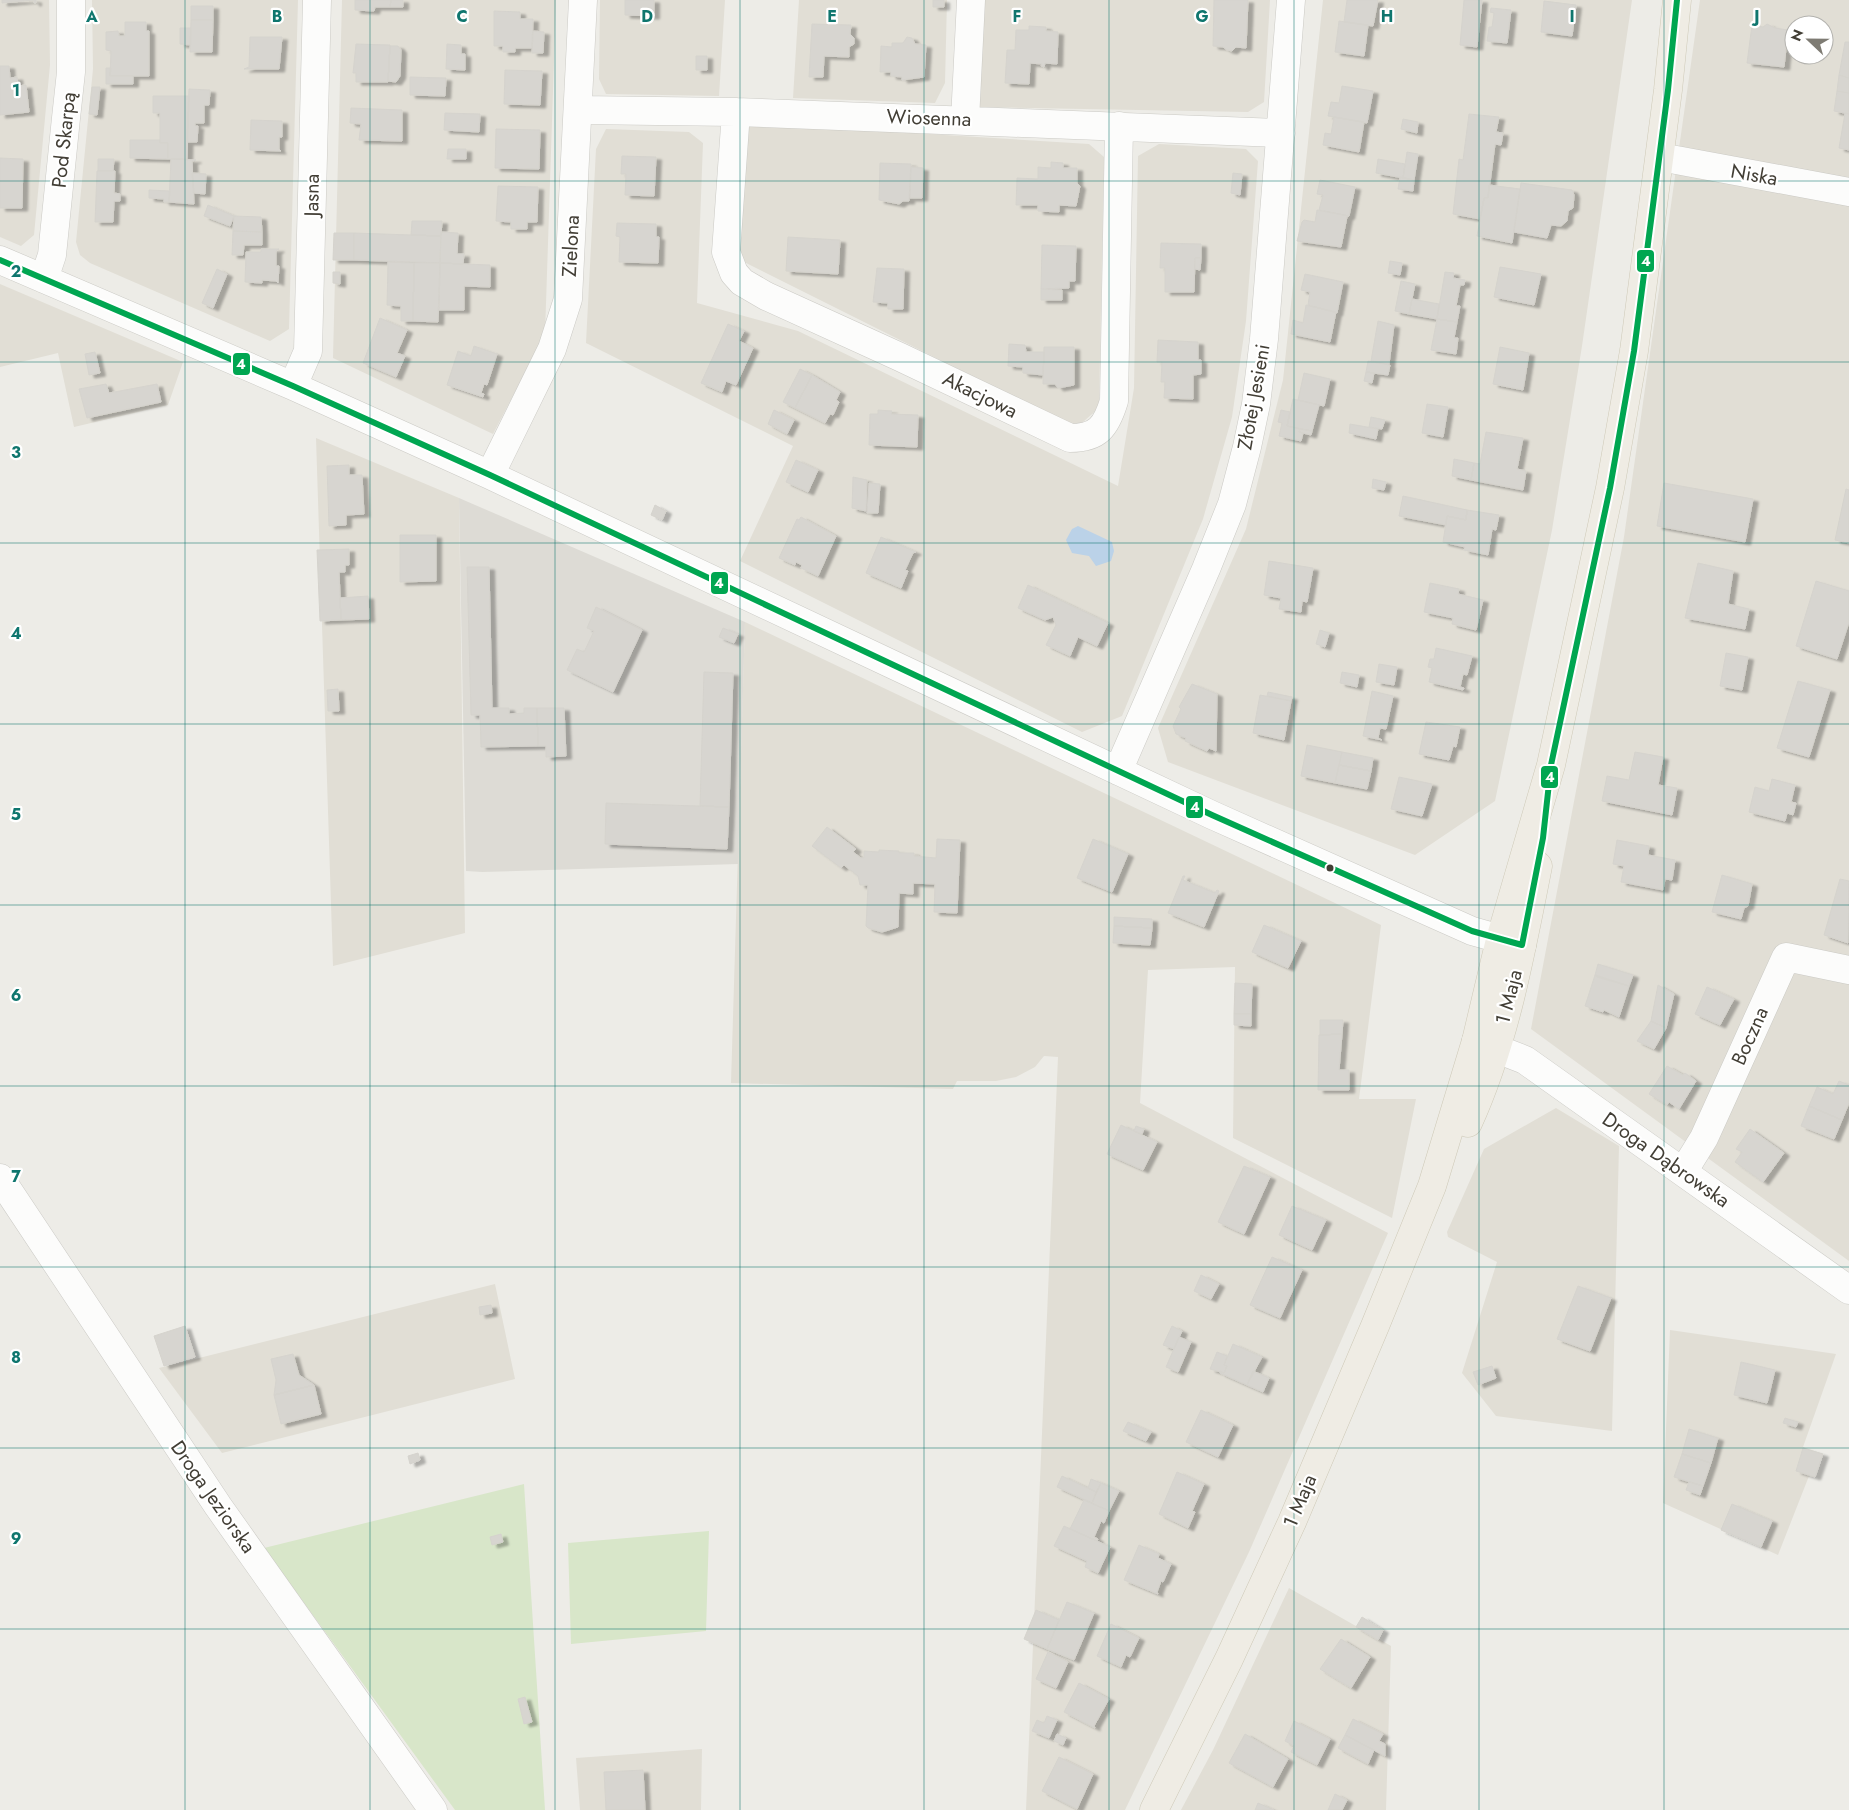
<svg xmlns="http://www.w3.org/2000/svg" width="1849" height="1810" font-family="Jost,sans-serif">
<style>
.residential{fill:#e1ded5;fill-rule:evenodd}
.industrial{fill:#dddbd5}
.green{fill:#d8e6c9}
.water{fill:#bbd2e8}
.building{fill:#d7d5d0;stroke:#d5d3cd;filter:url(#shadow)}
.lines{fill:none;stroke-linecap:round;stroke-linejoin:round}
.minor-casing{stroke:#cbcac5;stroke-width:29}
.major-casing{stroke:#cec9b7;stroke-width:29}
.minor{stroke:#fcfcfb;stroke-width:28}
.major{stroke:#efece4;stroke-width:28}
.bus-1-casing{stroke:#fff;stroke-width:10}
.bus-1{stroke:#00a651;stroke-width:6}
.grid{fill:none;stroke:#0f766e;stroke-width:1;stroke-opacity:0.55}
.bus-dot{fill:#423e35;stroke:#fff;stroke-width:2}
.labels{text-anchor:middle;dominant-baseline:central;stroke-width:4.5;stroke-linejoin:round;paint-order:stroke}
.street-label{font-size:20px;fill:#423e35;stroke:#fff}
.grid-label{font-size:16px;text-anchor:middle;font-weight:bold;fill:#0f766e;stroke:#fff;stroke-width:4.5;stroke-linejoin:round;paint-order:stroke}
.line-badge{stroke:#fff;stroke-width:2}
.badge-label{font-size:14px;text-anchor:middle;font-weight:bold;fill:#fff}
</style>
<defs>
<filter id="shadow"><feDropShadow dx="5.5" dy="3" stdDeviation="1" flood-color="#0004"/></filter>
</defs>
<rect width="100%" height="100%" fill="#edece7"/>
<!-- residential -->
<path class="residential" d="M0 0H49L50 65 34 235 21 246 0 237Z
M92 0H298L289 329 270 341 90 263 80 255 76 242 93 69Z
M342 0H556L545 334 493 434 333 358Z
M600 0H725L719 96 606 94 599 79Z
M799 0H947L945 83 935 103 793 98Z
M979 0H1270L1264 102 1248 112 975 107Z
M1323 0H1632L1582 346 1552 530 1495 801 1415 855 1168 762 1158 728 1246 529 1283 380Z
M1700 0H1849V1261L1531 1029 1624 537ZM1794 25H1824V55H1794Z
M750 123 1089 144 1104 157 1099 408 1076 428 736 258 740 139Z
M606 129 689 132 703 143 697 303 798 331 1118 486 1134 388 1138 156 1159 144 1246 149 1258 161 1246 321 1232 417 1203 519 1122 716 1082 732 740 561 793 446 586 343 596 149Z
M0 284 183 362 168 405 74 427 58 353 0 367Z
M316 438 459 498 465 933 333 966Z
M745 622 1381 925 1359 1099H1416L1392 1218 1233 1138 1235 967 1148 970 1140 1103 1388 1233 1249 1552 1125 1810H1026L1058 1057 1044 1056 1035 1067 1016 1077 996 1081H957L953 1089 731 1083Z
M1556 1108 1619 1146 1612 1431 1496 1416 1462 1373 1497 1262 1448 1237 1447 1232 1484 1149Z
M495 1284 515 1379 222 1453 159 1368Z
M1670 1330 1836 1354 1803 1447 1823 1454 1815 1477 1809 1476 1778 1555 1663 1503Z
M1289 1588 1391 1646 1386 1810H1181L1213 1750Z
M702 1749 701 1810H580L576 1758Z"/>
<!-- industrial -->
<path class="industrial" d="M459 498 745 622 738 864 482 872 466 871Z"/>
<!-- green -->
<path class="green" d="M524 1484 545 1810H455L264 1548Z
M709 1531 706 1631 571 1644 568 1543Z"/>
<!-- water -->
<path class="water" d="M1078 526 1112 542 1114 551 1111 561 1096 566 1089 556 1072 553 1066 540 1072 529Z"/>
<!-- building -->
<path class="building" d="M2 0H36V3H34V0L2 3Z
M355 0H391L390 7H375L374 11 355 10Z
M391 0H403V7H390Z
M625 0H654V16L625 15Z
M933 0H944V7H933Z
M1214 0H1248L1246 48 1236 47 1232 51 1227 50 1223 47 1213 46Z
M1347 0H1378L1373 26 1344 22Z
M1464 0H1482L1477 47 1460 45Z
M1544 1 1576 5 1572 36 1541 32Z
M191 6H213V20H191Z
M1491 8 1511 10 1507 43 1487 41 1489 27H1492L1494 13 1490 12Z
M494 11 520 12V19H533L532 48H515V52H503V46H494Z
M191 20H213L212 52H190Z
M1339 21 1368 25 1364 56 1335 52Z
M125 22H146V31H149V76H110L111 51 106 50V32L118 31 119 36H125Z
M812 24 851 25 850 34 854 38V44L849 47V57L824 56 823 77H809Z
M1767 24 1775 28 1788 30 1784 67 1747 63 1752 25 1763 27Z
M1029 26 1046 27V31L1058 32 1057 64 1045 63 1044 67 1041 66 1042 64 1030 63 1029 84 1005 83 1007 50H1015L1016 30H1029Z
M180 28H191V45L180 44Z
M533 31 544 32 543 53H532Z
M250 37H282L279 69H244L249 67Z
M907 37 912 38 915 44 926 45 924 77 902 80V77L891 76V72H880L881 46 892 47V43H903Z
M1845 42H1849V78L1839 75Z
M356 44 390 45 388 82H356V73H353Z
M447 44 461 45V54H465V70L446 69Z
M390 46H398L401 50 400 76 396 82 388 81Z
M696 56H707V70H696Z
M0 66H9L10 78 17 77 18 86 26 85 29 112 0 115Z
M106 68H111L110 76H133V84H106Z
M505 70 542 71 540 105 504 104Z
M1839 75 1849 78V93L1837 91Z
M410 77 446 78 445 96 410 95Z
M1342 86 1373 91 1367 123 1328 116 1331 102 1339 103Z
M92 87H100L97 115 89 114Z
M189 89 210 90 209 105H204V123H195V126H198L197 142H187Z
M1837 91 1849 93V114L1834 111Z
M153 96H189L187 159H168V143H160V113H153Z
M351 108 402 110V141L359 140 361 124 350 123Z
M445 113 480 114 479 132 444 130Z
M1845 113 1849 114V150L1839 148Z
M1469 114 1499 117 1496 132 1503 133 1501 145 1495 144 1488 198H1484L1480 219 1453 214 1459 159 1463 160Z
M1334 117 1364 122 1359 152 1323 145 1325 133 1331 134Z
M1403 119 1418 122 1417 133 1401 129Z
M251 120 282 121V137H279V149L281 151 250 150Z
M496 129 540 130 539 169 495 168Z
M130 140H160V143H168V159L130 158Z
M448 149H466V159H447Z
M1407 152 1418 154 1414 180 1403 178Z
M622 156 656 157 654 196 625 195 626 174H621Z
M0 158 23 159 22 208H0Z
M98 159H114L113 171H98Z
M171 159 196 160 192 161 194 204 169 202Z
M1378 159 1405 164 1403 178 1376 173Z
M1051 162 1063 163V168H1077V183L1080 186 1076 206 1059 205V212L1038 211V205H1016L1017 178 1038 179V167L1051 168Z
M880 163 911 164 909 201H903L899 204 879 200Z
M911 167 923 168 922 198H910Z
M97 171H115L114 193 120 194V201H114L113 222H95Z
M192 173 206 174 205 194 194 193Z
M1233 173 1242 174 1240 195 1231 193Z
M1400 177 1414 180 1413 191 1398 189Z
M1320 180 1355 187 1349 216 1319 210 1323 195 1317 194Z
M1521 183 1572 190 1574 195 1573 208 1568 211 1567 221 1561 226 1551 225 1547 238 1514 232Z
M1489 185 1520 189 1512 243 1477 236 1484 198H1488Z
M498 186 538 187 537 222H527V229H511V222L496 221Z
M149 190 170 191 169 202H164V199L149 198Z
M208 205 234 216 230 226 204 216Z
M1317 210 1349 216 1347 217 1341 247 1297 241 1302 222 1304 220 1315 222Z
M234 216 261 217 262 232 233 231Z
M412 221H442L441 236 411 235Z
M617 223 656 224V237H659L658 263 619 262 620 237 616 236Z
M233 231 262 232V245H244L243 255H232Z
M441 232 458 233 457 254H464L463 264 440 263Z
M334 233H354V260H333Z
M354 233 441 236 440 263 354 260Z
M788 237 840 240 838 274 786 271Z
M1161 243 1201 244V258H1195L1194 292H1165V268H1160Z
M1042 245 1076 246 1075 281H1069V288L1041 289Z
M261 249H279L276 251V266H279L278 283 276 281 262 280V283L245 282 246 252H261Z
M1195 258H1201L1200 270 1195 269Z
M1390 261 1402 263 1400 275 1388 273Z
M388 262 414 263 413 321H401V306L387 305Z
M414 263H440L438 322 413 321Z
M440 263 490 265V287L464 286V310H439Z
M1500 267 1541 274 1534 305 1494 297Z
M877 268 904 269 903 309H888V303L873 302Z
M217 269 227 274 213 308 202 303Z
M333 272H340V284L333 283Z
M1445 272 1454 273 1453 278 1465 280 1464 285H1460L1456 306H1460L1457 322 1437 319Z
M1305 274 1343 282 1337 313 1308 305 1310 292 1301 290Z
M1401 281 1415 284 1409 314 1395 311Z
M1041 289 1062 290V300H1041Z
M1412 299 1439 304 1437 319 1409 314Z
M1306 305 1336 312 1330 342 1291 334 1293 320 1303 323Z
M380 318 407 330 397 353 405 356 396 377 363 363Z
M1437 319 1457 322 1454 338H1458L1456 354 1431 350Z
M1378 321 1394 325 1389 364 1371 361Z
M728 324 744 331 739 341 753 348 736 385 726 381 722 392 701 383Z
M1158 340 1198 342V360H1201V374L1193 375V399L1164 398 1165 382H1161L1162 362H1157Z
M1009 344 1025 345 1026 352H1044L1043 375 1023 373V367L1008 366Z
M474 346 497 354 487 385 484 384 481 393 484 394 483 397 447 385 458 351 471 356Z
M1044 347H1074V385L1058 388 1055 384H1043Z
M1500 347 1529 353 1523 390 1493 384Z
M95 352 100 373 89 375 85 354Z
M1368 361 1390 365 1388 375 1366 372Z
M800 369 812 375 795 408 783 402Z
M1366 372 1374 373 1372 383 1364 381Z
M1304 373 1330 379 1324 406 1298 400Z
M812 375 840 392 836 400 839 402 833 415 830 414 825 423 795 408Z
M106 384 109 393 157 384 161 402 87 418 79 389Z
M1293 399 1319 405 1312 431 1287 426Z
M1427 404 1448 407 1443 437 1422 433Z
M774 410 794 420 787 434 768 424Z
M878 410 892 411 891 414 918 415 917 447 869 445 870 414H878Z
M1281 410 1290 412 1287 426 1300 429 1299 432 1303 433 1301 441 1279 436 1282 423 1278 422Z
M1371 417 1385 420 1382 429 1369 427Z
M1350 424 1378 429 1376 439 1349 433Z
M1300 429 1312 431 1311 435 1299 432Z
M1486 432 1523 438 1517 469 1526 471 1523 490 1471 480 1474 463 1480 464Z
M1454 459 1474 463 1471 480 1452 476Z
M796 460 818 470 808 492 786 482Z
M349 465V475H362L364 514 346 515V525L329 526 327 466Z
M853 477 867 480 866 511 852 508Z
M1373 479 1386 482 1384 490 1372 488Z
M869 483 880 484 878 513H867Z
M1664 483 1753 499 1745 542 1657 526Z
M1846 489 1849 490V543L1835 540Z
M1403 496 1467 510 1466 520 1447 516 1446 525 1399 516Z
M655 505 666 511 662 520 651 515Z
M1467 510 1499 515 1496 530 1492 529 1488 555 1464 550 1465 547 1443 542 1447 516 1466 520Z
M801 517 836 536 818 576 801 568 802 565 796 562 795 565 779 558 797 519 799 520Z
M400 535H436V581L400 582Z
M881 537 916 552 913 553 905 570 908 571 901 588 866 573Z
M349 549V565H345V572H339L341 620 320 621 317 550Z
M1269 561 1313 568 1307 602 1302 601 1301 612 1279 609 1281 598 1264 595Z
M1698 563 1733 571 1728 604 1749 609 1745 629 1685 618Z
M467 567H489L492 708H509V714L524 713V708H537L538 746 481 747 480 715H471Z
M1816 581 1849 591V622L1837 659 1796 646Z
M1430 583 1459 589 1458 594 1483 600 1476 630 1452 624 1453 618 1424 612Z
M1028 585 1108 623 1097 646 1078 637 1070 656 1046 645 1056 625 1053 617 1045 620 1018 608Z
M368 596 369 619 341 620 340 598Z
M596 607 642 630 613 692 567 670 577 649 584 652 594 631 587 628Z
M723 628 738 634 734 643 719 637Z
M1320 630 1329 633 1325 647 1316 644Z
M1436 648 1472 656 1467 675 1463 674 1460 687 1464 688 1463 690 1429 682 1432 668 1428 667 1430 659H1434Z
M1726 653 1748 657 1742 690 1720 686Z
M1379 664 1397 667 1394 685 1376 682Z
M704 672 733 673 729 807 700 806Z
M1342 672 1359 675 1357 687 1340 683Z
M1798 681 1830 690 1809 757 1777 748Z
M1192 684 1217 694 1216 751 1209 748 1207 751 1185 741 1186 738 1176 734 1173 726 1181 709 1179 707Z
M338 689 339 711H328L327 690Z
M1372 691 1393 696 1386 729 1380 728 1378 738 1382 740 1363 736Z
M1268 692 1292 697 1291 701 1267 696Z
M1260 695 1291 701 1284 740 1253 733Z
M537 708H564L566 756 546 757V746H538Z
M1426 722 1460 727 1456 747 1453 746 1449 760 1419 754Z
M1307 745 1342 752 1335 783 1301 776Z
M1342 752 1373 758 1371 771 1339 765Z
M1635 752 1663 757 1658 785 1677 788 1672 815 1602 801 1607 776 1629 780Z
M1339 765 1371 771 1367 789 1335 783Z
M1399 777 1432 784 1422 816 1391 809Z
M1772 779 1795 785 1791 802 1796 803 1793 815 1787 813 1785 821 1749 812 1755 787 1769 791Z
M606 803 729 807 727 849 605 844Z
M827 827 856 849 853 852 861 858H864V851L879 852V850L899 851V853H914V856L936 858 937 839 960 840 957 913 934 912 935 884 913 883V894L899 893 898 927 882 932 868 928 866 926 868 885H860L858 876 844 865 841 868 812 846Z
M1093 839 1128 854 1112 892 1077 878Z
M1617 840 1649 846 1648 855 1675 860 1672 880 1665 879 1663 890 1621 882 1624 866 1613 864Z
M1722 875 1752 884 1748 906 1744 908 1741 919 1712 912Z
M1183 876H1185L1183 880 1215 893 1217 890 1219 891 1204 927 1168 913Z
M1840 879 1849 881 1848 943 1824 935Z
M1114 917 1152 919V928L1114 926Z
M1264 925 1301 941 1288 968 1252 952Z
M1114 926 1152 928 1150 945 1113 943Z
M1598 964 1633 975 1629 986 1597 977 1595 975Z
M1595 975 1629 986 1619 1017 1604 1010 1603 1012 1585 1006Z
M1235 983 1252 984 1251 1014H1234Z
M1658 985 1674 994 1666 1028 1651 1021Z
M1707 987 1734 999 1720 1025 1695 1014Z
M1234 1014H1251V1026L1234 1025Z
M1320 1020H1343L1342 1034 1320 1035Z
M1651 1021 1666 1028 1654 1049 1637 1041Z
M1342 1034 1339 1070H1349V1090H1318L1319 1035Z
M1667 1066 1683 1075 1685 1073 1696 1081 1679 1109 1669 1102 1667 1105 1649 1094Z
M1839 1081 1849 1085V1103L1842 1120 1809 1106 1817 1087 1833 1094Z
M1809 1106 1842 1120 1834 1139 1801 1126Z
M1121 1125 1157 1142 1143 1170 1107 1154Z
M1136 1126 1144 1129 1142 1134 1134 1131Z
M1750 1129 1784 1153 1763 1182 1735 1162 1742 1152 1736 1149Z
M1244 1166 1270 1177 1244 1234 1218 1222Z
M1292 1206 1326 1220 1312 1250 1279 1235Z
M1272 1257 1302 1270 1280 1318 1250 1305Z
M1201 1275 1219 1284 1211 1299 1194 1291Z
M1578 1286 1611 1298 1590 1351 1557 1339Z
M491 1305 492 1313 480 1315 479 1307Z
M185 1326 195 1357 164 1366 154 1336Z
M1172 1326 1182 1331 1174 1349 1163 1345Z
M1179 1337 1191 1342 1178 1372 1166 1367Z
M1233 1344 1262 1357 1247 1385 1220 1373V1371L1224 1373 1227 1366 1224 1365Z
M1217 1352 1227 1356 1224 1365 1227 1366 1224 1373 1210 1369Z
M293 1354 299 1375 314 1385 274 1395 276 1380 271 1359Z
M1741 1362 1775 1370 1767 1403 1734 1395Z
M1492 1366 1496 1378 1478 1385 1473 1372Z
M1253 1371 1269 1378 1263 1392 1247 1385Z
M314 1385 321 1414 281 1424 274 1395Z
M1201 1410 1233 1425 1218 1457 1186 1442Z
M1785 1418 1798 1422 1796 1427 1783 1423Z
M1128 1422 1151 1432 1146 1441 1123 1431Z
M1689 1429 1718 1438 1711 1463 1682 1454Z
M1803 1448 1823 1454 1815 1477 1796 1471Z
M418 1453 420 1460 410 1464 408 1456Z
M1682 1454 1711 1463 1703 1486 1674 1477Z
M1177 1472 1204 1484 1192 1511 1195 1512 1188 1528 1159 1514Z
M1062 1476 1096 1492 1092 1503 1057 1487Z
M1091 1479 1101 1483 1096 1492 1088 1488Z
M1689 1482 1703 1486 1700 1495 1686 1490Z
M1101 1483 1119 1491 1109 1511 1092 1503Z
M1084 1500 1109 1511 1104 1523 1101 1521 1094 1537 1098 1539 1097 1541 1070 1529Z
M1732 1504 1772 1521 1761 1547 1721 1530Z
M1064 1526 1110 1547 1098 1573 1085 1567 1087 1561 1054 1546Z
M501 1534 503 1542 492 1545 490 1537Z
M1139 1545 1159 1554 1158 1558 1171 1564 1163 1582 1161 1581 1157 1592 1158 1594 1124 1580Z
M1067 1602 1094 1613 1074 1660 1047 1649Z
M1036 1610 1059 1620 1047 1649 1024 1639Z
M1362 1617 1383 1630 1378 1640 1356 1627Z
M1111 1624 1139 1638 1130 1657 1126 1655 1121 1667 1097 1656Z
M1341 1639 1370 1657 1351 1688 1320 1669Z
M1048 1652 1068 1662 1056 1688 1036 1679Z
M1079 1683 1109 1699 1094 1726 1095 1728 1064 1712Z
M525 1697 532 1722 524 1724 518 1699Z
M1047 1716 1057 1720 1049 1738 1032 1731 1037 1720 1044 1723Z
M1353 1719 1383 1734 1379 1741 1385 1744V1756L1345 1735Z
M1294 1721 1330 1739 1317 1765 1291 1752 1294 1746 1285 1741Z
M1057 1734 1066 1738 1063 1745 1054 1741Z
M1245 1734 1288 1759 1273 1787 1229 1763Z
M1345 1735 1374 1750 1368 1764 1338 1748Z
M1059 1757 1093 1774 1077 1809 1042 1791Z
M643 1770 645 1810H606L604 1772Z
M1335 1794 1347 1800 1342 1810H1328Z
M1258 1803 1274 1810H1255Z"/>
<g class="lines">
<!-- minor casing -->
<g class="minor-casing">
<path id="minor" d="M578 110 736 112 1281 133
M736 112 726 252 734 273 742 282 766 296 900 357 1070 438C1098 438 1106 427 1114 401L1119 126
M965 120 971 0
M1660 157 1849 192
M0 260 293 386 490 475 1212 815 1472 931 1522 945
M44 279 52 255 66 118 71 72V0
M293 386 308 351 317 0
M490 475 552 349 568 299 583 0
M1118 771 1206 569 1232 504 1247 447 1256 404 1264 339 1291 0
M1476 1041 1525 1060 1849 1290
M1683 1172 1704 1138 1786 957 1849 970
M0 1178 218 1506 433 1810"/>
</g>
<!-- major casing -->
<g class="major-casing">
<path id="major" d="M1468 1123C1505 1042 1521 952 1538 866
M1154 1810 1229 1659 1292 1522 1375 1326 1432 1186 1476 1041 1500 940 1551 765 1610 488 1634 351 1668 90 1677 0"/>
</g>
<!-- minor -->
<use href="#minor" class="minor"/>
<!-- major -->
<use href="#major" class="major"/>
<!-- bus-1 casing -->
<g class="bus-1-casing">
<path id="bus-1" d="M0 260 293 386 490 475 1212 815 1472 931 1522 945 1543 838 1551 765 1610 488 1634 351 1668 90 1677 0"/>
</g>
<!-- bus-1 -->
<use href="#bus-1" class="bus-1"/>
</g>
<!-- grid -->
<path class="grid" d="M185 0V1810M370 0V1810M555 0V1810M740 0V1810M924 0V1810M1109 0V1810M1294 0V1810M1479 0V1810M1664 0V1810M0 181H1849M0 362H1849M0 543H1849M0 724H1849M0 905H1849M0 1086H1849M0 1267H1849M0 1448H1849M0 1629H1849"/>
<!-- markers -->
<circle class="bus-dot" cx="1330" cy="868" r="4.5"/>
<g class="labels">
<!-- street labels -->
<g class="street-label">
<text transform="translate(929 118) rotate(2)">Wiosenna</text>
<text transform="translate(64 140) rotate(-84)">Pod Skarpą</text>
<text transform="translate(1754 175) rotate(10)">Niska</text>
<text transform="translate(312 195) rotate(-89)">Jasna</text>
<text transform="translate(571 246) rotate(-87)">Zielona</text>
<text transform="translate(980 395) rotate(26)">Akacjowa</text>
<text transform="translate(1254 397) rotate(-80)">Złotej Jesieni</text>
<text transform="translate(1509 997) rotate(-76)">1 Maja</text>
<text transform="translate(1750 1036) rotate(-66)">Boczna</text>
<text transform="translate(1666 1160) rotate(35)">Droga Dąbrowska</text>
<text transform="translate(213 1497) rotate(55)">Droga Jeziorska</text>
<text transform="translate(1300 1501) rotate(-67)">1 Maja</text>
</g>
</g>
<g class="grid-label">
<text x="92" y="22">A</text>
<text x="277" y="22">B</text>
<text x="462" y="22">C</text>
<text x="647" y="22">D</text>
<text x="832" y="22">E</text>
<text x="1017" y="22">F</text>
<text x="1202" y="22">G</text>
<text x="1387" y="22">H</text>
<text x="1572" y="22">I</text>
<text x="1757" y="22">J</text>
<text x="16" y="96">1</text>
<text x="16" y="277">2</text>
<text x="16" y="458">3</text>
<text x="16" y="639">4</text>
<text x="16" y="820">5</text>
<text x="16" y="1001">6</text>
<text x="16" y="1182">7</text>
<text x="16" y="1363">8</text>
<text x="16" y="1544">9</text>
</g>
<g class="line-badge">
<rect x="1636" y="249" width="19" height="24" rx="5" fill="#00a651"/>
<rect x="232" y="352" width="19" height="24" rx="5" fill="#00a651"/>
<rect x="710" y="571" width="19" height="24" rx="5" fill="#00a651"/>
<rect x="1540" y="765" width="19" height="24" rx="5" fill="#00a651"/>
<rect x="1185" y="795" width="19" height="24" rx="5" fill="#00a651"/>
</g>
<g class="badge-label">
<text x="1646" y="266">4</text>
<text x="241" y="369">4</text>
<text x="719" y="588">4</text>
<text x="1550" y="782">4</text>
<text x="1195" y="812">4</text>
</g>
<!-- north arrow -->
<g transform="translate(1809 40) rotate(292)"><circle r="24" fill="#ffffff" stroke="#b3b2ae"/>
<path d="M0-4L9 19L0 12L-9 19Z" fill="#7e7b73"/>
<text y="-8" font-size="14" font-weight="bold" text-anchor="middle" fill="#423e35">N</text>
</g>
</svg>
